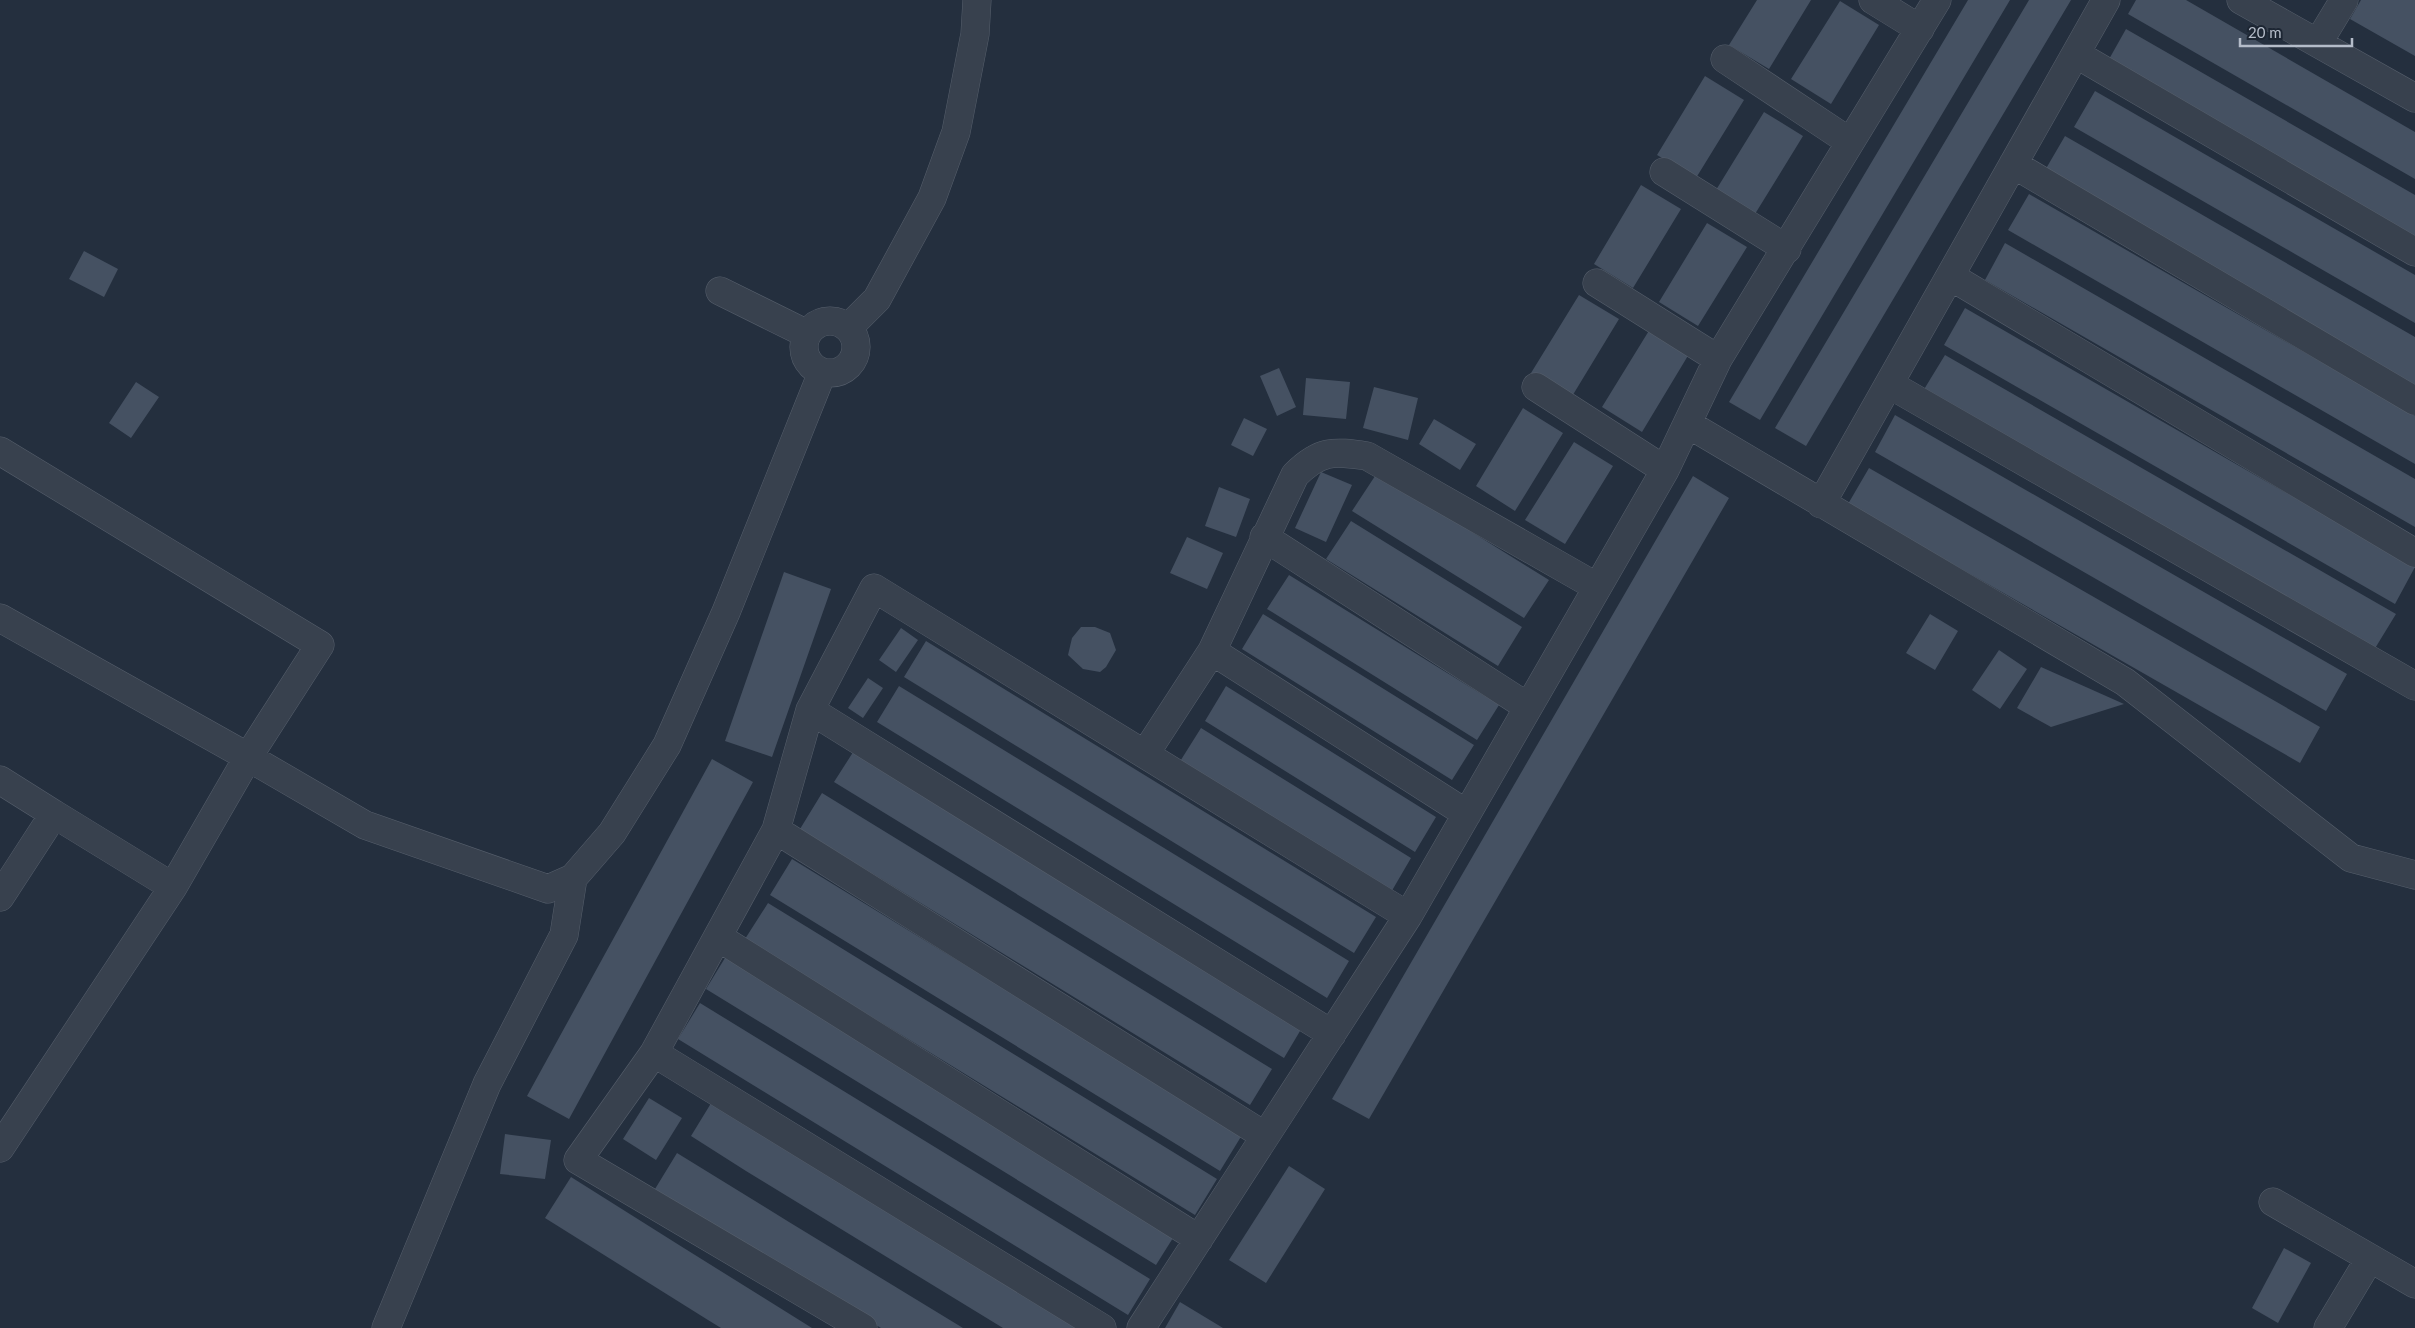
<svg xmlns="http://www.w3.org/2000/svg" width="2415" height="1328" font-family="Lato,sans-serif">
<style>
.building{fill:#455162}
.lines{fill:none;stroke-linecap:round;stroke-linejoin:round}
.minor-casing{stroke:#565f6c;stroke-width:29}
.minor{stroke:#38414e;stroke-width:28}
</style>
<rect width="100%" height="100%" fill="#242f3e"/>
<!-- building -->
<path class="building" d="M1757 0H1811L1769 69 1729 45Z
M1968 0H2010L1760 420 1729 402Z
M2029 0H2071L1806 446 1775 428Z
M2136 0H2186L2415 132V179L2128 14Z
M2361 0H2415V56L2350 19Z
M1840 1 1879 25 1831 104 1791 79Z
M2126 29 2415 195V238L2108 61Z
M1705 76 1744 100 1696 178 1657 155Z
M2095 91 2415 275V323L2074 127Z
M1764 112 1803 136 1755 214 1716 190Z
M2065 136 2415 337V385L2044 172Z
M1641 185 1681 209 1633 288 1594 264Z
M2029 194 2415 416V464L2008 230Z
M1707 223 1747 247 1698 326 1659 302Z
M2005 243 2415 479V527L1985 280Z
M84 251 118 269 104 297 69 279Z
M1579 295 1619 319 1571 398 1531 373Z
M1965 308 2415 567 2395 604 1944 345Z
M1650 329 1689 354 1642 432 1602 407Z
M1945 355 2396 614 2374 650 1923 391Z
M1279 368 1296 407 1277 416 1260 376Z
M1306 378 1350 382 1346 419 1303 415Z
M136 382 159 397 131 438 109 423Z
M1374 387 1418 398 1408 440 1363 428Z
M1523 408 1563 433 1515 511 1476 486Z
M1895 415 2347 674 2326 711 1875 452Z
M1244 418 1267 429 1253 456 1231 445Z
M1434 419 1476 444 1460 470 1419 444Z
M1574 442 1613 466 1565 544 1525 520Z
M1869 468 2320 727 2300 763 1848 504Z
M1321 472 1352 485 1326 542 1295 528Z
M1377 473 1549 580 1524 618 1352 511Z
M1693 476 1729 498 1369 1119 1332 1099Z
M1219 487 1250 499 1236 537 1205 526Z
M1351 521 1522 627 1498 666 1326 559Z
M1187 537 1223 553 1207 589 1170 573Z
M784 572 831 589 772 757 725 741Z
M1289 575 1499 705 1477 740 1267 609Z
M1263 614 1474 745 1452 780 1242 649Z
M1930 614 1958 631 1935 670 1906 653Z
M1081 627H1095L1110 633 1116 650 1106 667 1100 672 1083 669 1068 655 1072 638Z
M901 628 918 640 896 672 879 660Z
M926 641 1376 917 1354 953 904 677Z
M1999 650 2027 669 2000 709 1972 690Z
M2041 667 2124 704 2051 727 2017 708Z
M868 678 883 688 863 718 848 708Z
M899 686 1349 961 1327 998 877 722Z
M1226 686 1436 817 1415 852 1205 721Z
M1201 728 1411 858 1390 894 1179 763Z
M857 746 1306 1021 1284 1058 834 782Z
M712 759 753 782 569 1119 527 1096Z
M822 793 1272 1069 1250 1105 800 829Z
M792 859 1242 1135 1220 1171 770 895Z
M768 903 1217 1179 1195 1215 745 939Z
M728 953 1178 1230 1156 1265 706 989Z
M700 1003 1150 1279 1128 1315 678 1039Z
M649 1098 682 1118 656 1160 623 1139Z
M713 1100 1084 1328H1003L746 1171 691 1136Z
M505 1134 551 1140 545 1179 500 1174Z
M677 1153 789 1222 963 1328H881L823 1293 655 1189Z
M1289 1166 1325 1189 1266 1283 1229 1260Z
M571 1177 679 1245 812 1328H721L708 1320 545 1218Z
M2284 1248 2311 1263 2278 1323 2252 1308Z
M1180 1302 1223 1328H1165Z"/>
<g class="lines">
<!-- minor casing -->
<g class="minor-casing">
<path id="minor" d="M1873 0 1920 29
M2241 0 2415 98
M2318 43 2344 0
M2076 54 2415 252
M1725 59 1850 142
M2013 164 2415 401
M1664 172 1787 249
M1950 276 2415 553
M1597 283 1718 359
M720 291 807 334
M804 347a26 26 0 1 1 52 0a26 26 0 1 1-52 0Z
M848 328 877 299 932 198 956 132 975 34 977 0
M1889 384 2415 686
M1536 387 1665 470
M1688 424 2125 682 2351 858 2415 875
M0 451 320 645 248 757 0 618
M1821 504 2106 0
M1264 537 1528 707
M1212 651 1467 814
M810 710 1332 1034
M1145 754 1212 651 1295 475C1320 450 1333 451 1367 456L1597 587
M0 780 54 814 0 897
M776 830 1265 1136
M173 887 248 757 365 825 548 889 573 878 612 833 667 745 726 612 822 373
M718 937 1199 1239
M654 1053 1102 1328
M0 1148 173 887 54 814
M2273 1202 2415 1284
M386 1328 487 1084 564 935 573 878
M863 1328 578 1160 654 1053 776 830 810 710 874 588 1408 916
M1141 1328 1408 916 1665 470 1718 359 1937 0
M2328 1328 2370 1258"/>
</g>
<!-- minor -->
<use href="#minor" class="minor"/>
</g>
<!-- scale -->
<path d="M2240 38v8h112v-8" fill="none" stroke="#b4bcc9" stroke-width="2.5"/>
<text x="2248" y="38" font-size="15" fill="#b4bcc9" stroke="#1d2633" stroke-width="4" paint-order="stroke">20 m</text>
</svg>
